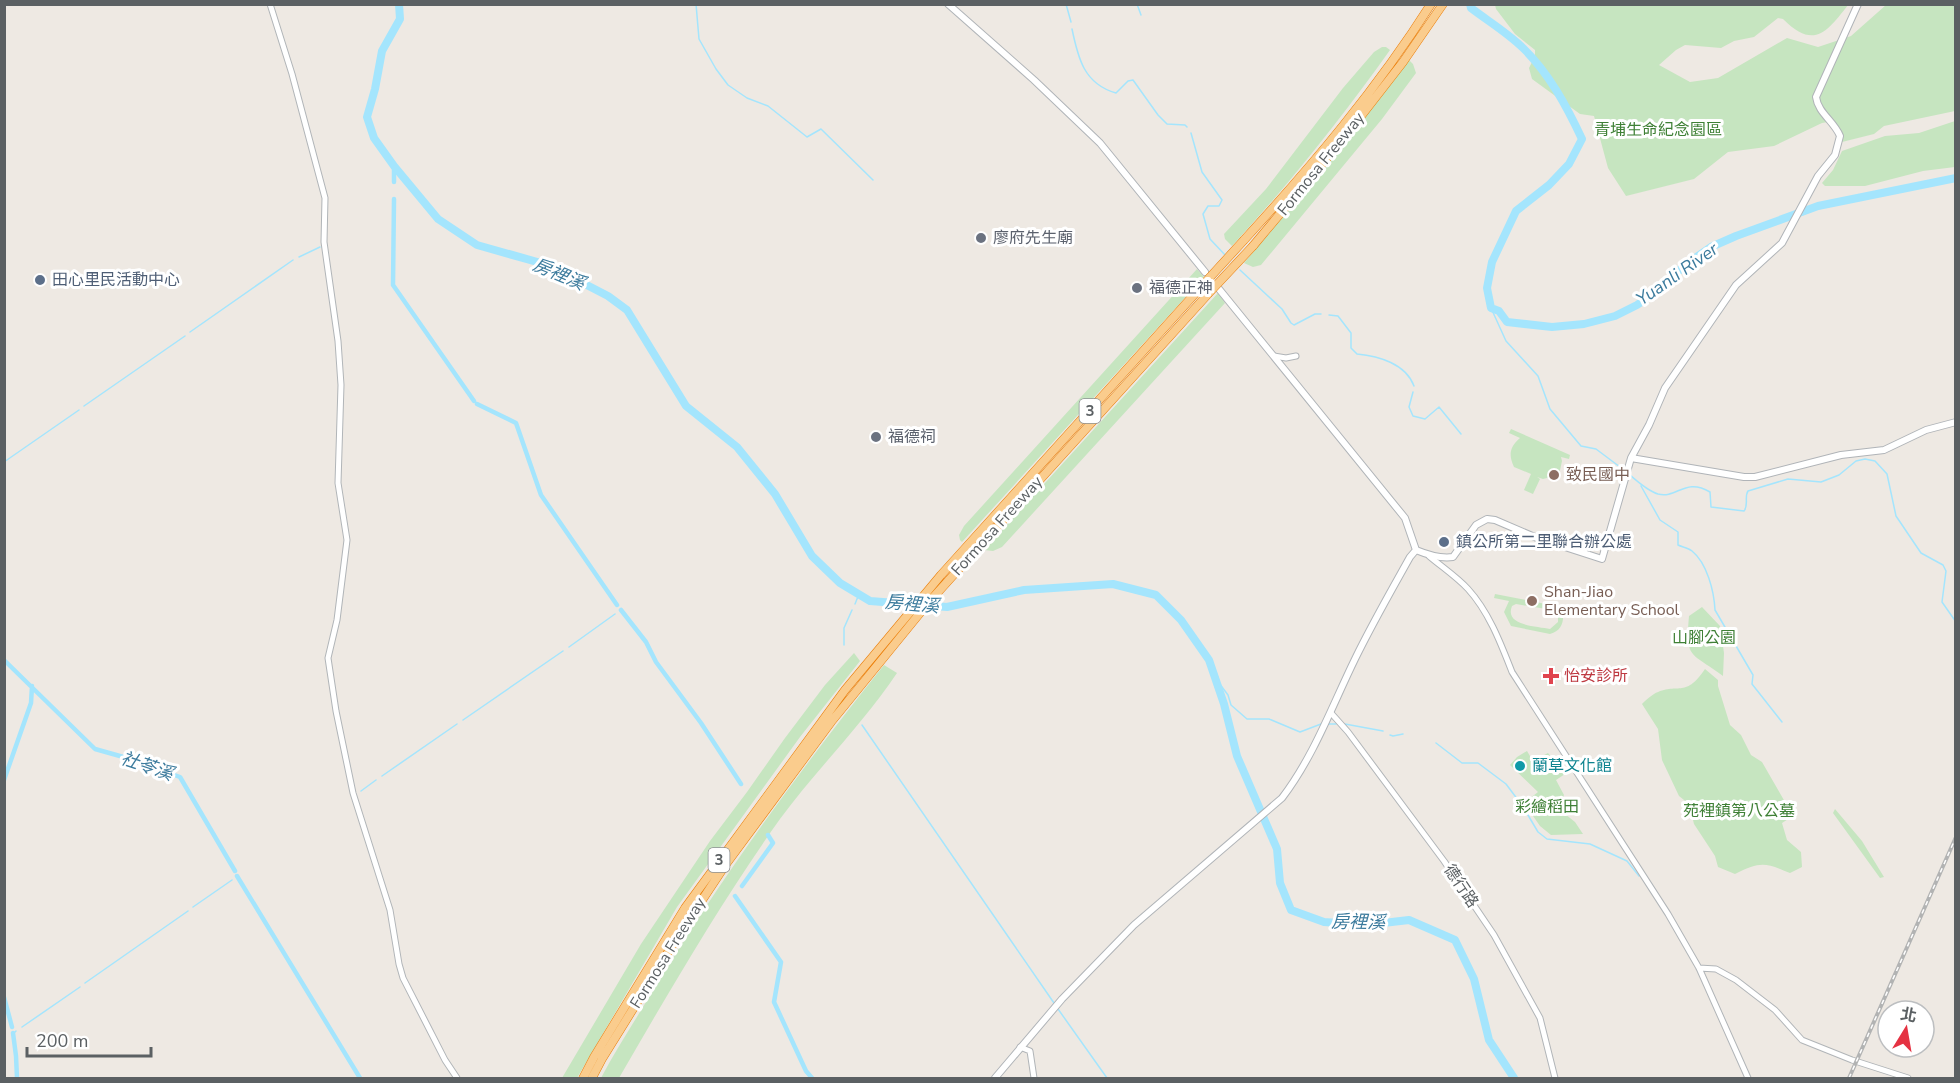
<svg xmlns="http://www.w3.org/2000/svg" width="1960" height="1083" font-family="'Nunito Sans','Noto Sans TC',sans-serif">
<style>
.green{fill:#c6e5c0;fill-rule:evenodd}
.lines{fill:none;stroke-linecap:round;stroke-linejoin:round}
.stream{stroke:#a4e5fd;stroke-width:1.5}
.canal{stroke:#a4e5fd;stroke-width:4.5}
.river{stroke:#a4e5fd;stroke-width:8}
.tertiary-casing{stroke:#b1b5b8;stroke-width:7}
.secondary-casing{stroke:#b0b4b8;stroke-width:8}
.motorway-casing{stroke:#eb7d06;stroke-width:9}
.tertiary{stroke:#fff;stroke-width:5}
.secondary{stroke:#fff;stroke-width:6}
.motorway{stroke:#facc8d;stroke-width:8}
.rail-casing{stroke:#b2b3b3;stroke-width:4}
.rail{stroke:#fff;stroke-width:1.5;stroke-dasharray:4.5;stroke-linecap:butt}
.motorway-bridge-casing{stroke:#eb7d06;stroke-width:9;stroke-linecap:butt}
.motorway-bridge{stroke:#facc8d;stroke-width:8}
.worship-dot{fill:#6b7280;stroke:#fff;stroke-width:2}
.service-dot{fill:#5c6f8a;stroke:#fff;stroke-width:2}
.education-dot{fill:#8d6e63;stroke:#fff;stroke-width:2}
.health-dot{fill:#e0444e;stroke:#fff;stroke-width:2}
.culture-dot{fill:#0f9aa8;stroke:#fff;stroke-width:2}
.labels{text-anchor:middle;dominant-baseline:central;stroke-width:6;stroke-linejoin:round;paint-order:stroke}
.shield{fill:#fff;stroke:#8c9092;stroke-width:1.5}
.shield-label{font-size:15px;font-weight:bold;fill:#5b6063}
.park-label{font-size:16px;fill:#3f8036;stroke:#fff}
.street-label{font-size:16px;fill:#5b6063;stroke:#fff}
.worship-label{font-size:16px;fill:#5b616d;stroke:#fff;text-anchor:start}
.service-label{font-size:16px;fill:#4e5e75;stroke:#fff;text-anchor:start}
.education-label{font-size:16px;fill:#785e54;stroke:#fff;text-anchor:start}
.health-label{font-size:16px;fill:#be3a42;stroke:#fff;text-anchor:start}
.culture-label{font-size:16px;fill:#0d838f;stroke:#fff;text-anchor:start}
.water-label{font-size:18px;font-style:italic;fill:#3c7b9d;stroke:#fff}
</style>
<rect width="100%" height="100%" fill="#eee9e3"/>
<!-- green -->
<path class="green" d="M1495 5H1848C1827 32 1814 50 1783 19L1778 18 1754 37 1734 41 1721 48 1685 45 1676 50 1659 65 1690 82 1718 78 1787 38 1818 47 1851 36 1886 5H1954L1955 111 1884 126 1874 134 1842 142 1841 131 1834 121 1822 123 1774 146 1728 152 1694 179 1626 196 1608 168 1594 116 1580 114 1532 79 1529 68 1535 56V50L1515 34 1496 9Z
M1382 47H1386L1390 50C1341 119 1289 184 1232 246L1225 239 1224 234 1266 189 1343 88 1374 52Z
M1408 59 1413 64 1416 73 1382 119 1261 265 1253 267 1244 263 1349 138Z
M1955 121V167L1923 171 1865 186H1825L1822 183 1833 170 1842 151 1885 136 1919 133Z
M1197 269 1204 277 962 542 960 540 959 535 964 526Z
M1218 293 1225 303 1002 547 993 551 984 550Z
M1511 429 1570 455 1569 459 1561 457 1562 461 1559 475 1543 479 1537 477 1540 479 1533 494 1524 490 1531 474 1514 467C1508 454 1510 447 1520 438L1509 433Z
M1495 594 1572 609 1571 614 1563 612C1564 623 1561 631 1550 634L1511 626 1504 612 1509 601 1494 598ZM1516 604 1552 610 1558 616V622L1550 629C1537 626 1504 626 1512 606Z
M1702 607 1720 626 1724 653 1723 676C1691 652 1685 660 1689 616Z
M854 653 860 661 800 737 677 907 577 1078H562L641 944 710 841 747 792 785 738 825 685Z
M884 665 897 673C862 725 817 769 780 819 721 902 670 990 619 1078H601C616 1049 635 1021 652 992 721 877 800 770 884 665Z
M1705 669 1718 680V686L1730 725 1741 735 1751 755 1762 762 1793 816 1782 823 1787 840 1801 852 1802 867 1790 873C1764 862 1760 862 1735 874L1718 867 1715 856 1694 824 1689 804 1679 796 1662 760 1658 729 1642 704C1645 701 1649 697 1654 694 1678 681 1684 700 1705 669Z
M1527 751 1533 761 1548 753 1565 774 1556 780 1564 795 1562 799 1572 806 1565 814 1575 822 1583 834 1551 835 1540 826 1524 803 1538 792 1510 765 1517 757Z
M1835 809 1862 841 1884 877 1880 878 1833 813Z"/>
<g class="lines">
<!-- stream -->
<path class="stream" d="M696 4 699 39 716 69 728 85 747 98 768 106 807 137 821 129 873 180
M1066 4 1071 22
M1137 4 1141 15
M1072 29C1078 58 1084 84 1116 93L1128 81 1133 80 1158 115 1167 124 1185 125 1187 127
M1191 133 1202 172 1222 200 1219 206H1208L1203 214 1210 239 1226 256
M299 257 320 247
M1240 270 1282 309 1291 323 1294 325 1315 314H1321
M1491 308 1506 341 1538 376 1550 409 1581 446 1596 449 1624 470
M1329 315 1338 316 1351 333V348L1357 354C1379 356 1406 364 1414 386
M190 332 293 260
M1413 392 1409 407 1413 416 1425 419 1439 407 1461 434
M84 406 185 336
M4 462 79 410
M1630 475C1638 482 1648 491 1658 494 1677 499 1685 477 1710 492L1711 507 1744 511C1749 505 1744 497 1748 491L1788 479 1821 482 1839 475 1856 461 1865 459 1875 461 1887 474 1896 516 1921 553 1943 565 1946 571 1942 602 1956 622
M1641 486 1660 520 1678 532V545C1682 547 1688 548 1692 551 1707 563 1714 591 1715 610L1753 675 1752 684 1782 722
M855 604 859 594
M844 645V628L852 610
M569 647 615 614
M1216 679 1228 695 1231 705 1247 719H1269L1300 732 1321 724
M463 720 563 651
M1329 724H1336
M1345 724 1383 731
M862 725 1054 1003
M1390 735 1393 736 1403 734
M1436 743 1462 763H1478L1506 784 1521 804
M382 776 457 724
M361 791 376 780
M1525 810 1538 832 1547 839 1590 844 1627 861 1639 876
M237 876H238
M193 907 232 880
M85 983 188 911
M1058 1009 1107 1078
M22 1027 80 987
M13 1034 16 1031"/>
<!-- canal -->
<path class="canal" d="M394 182V166
M394 199 393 285 474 401
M477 404 516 423 541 495 617 605
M621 610 646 642 656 662 701 723 741 784
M4 660 95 749 127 758 180 777 235 871
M4 780 31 703 32 686
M237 876 360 1078
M742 886 773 843 768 835
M735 896 781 962 774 1002 806 1071 812 1078
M4 997 12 1027
M13 1033 16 1056 17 1078"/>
<!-- river -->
<path class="river" d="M399 4 400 19 382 51 375 89 367 117 374 138 394 166 438 219 477 245 548 265 608 296 627 310 686 406 737 447 775 494 812 556 840 583 870 601 947 607 1024 590 1113 584 1156 595 1181 620 1209 660 1224 704 1237 756 1277 849 1280 883 1291 910 1324 922 1366 925 1409 920 1455 940 1474 979 1489 1040 1514 1078
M1470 4 1471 8C1488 21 1508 33 1523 48 1549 73 1567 107 1582 139L1569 164 1549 185 1516 211 1492 262 1487 288 1491 308 1499 311 1507 322 1552 327 1584 324 1615 316 1637 305 1657 291 1685 265 1711 247 1736 236 1818 206 1956 178"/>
<!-- tertiary casing -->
<g class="tertiary-casing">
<path id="tertiary" d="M270 4 292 74 325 198 324 242 338 341 341 385 338 483 347 540 337 620 328 658 336 711 353 793 390 910 399 964 403 978 445 1060 457 1078
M1274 356 1286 358 1296 356
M1429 556C1442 567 1457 577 1468 589 1489 612 1501 644 1512 672L1668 914 1699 968 1748 1078
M1331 713 1348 732 1444 861 1494 935 1540 1018 1555 1078
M1699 968 1716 969 1736 980 1775 1010 1802 1040 1852 1060 1908 1078
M1020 1047 1030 1051 1034 1078"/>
</g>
<!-- secondary casing -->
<g class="secondary-casing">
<path id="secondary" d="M948 4 1034 80 1100 143 1205 272
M1219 289 1405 518 1416 550C1428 555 1440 559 1453 557L1476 525 1487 519 1495 520 1537 538 1602 559 1631 458 1649 425 1665 388 1736 285 1782 243 1818 176 1835 155 1840 136C1834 121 1818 113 1816 97L1858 4
M1631 458 1744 477H1755L1841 455 1884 450 1926 430 1956 422
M995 1078 1062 999 1134 925 1282 798C1314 756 1332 706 1355 659 1372 624 1391 591 1410 557L1416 550"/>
</g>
<!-- motorway casing -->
<g class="motorway-casing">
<path id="motorway" d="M1244 240C1312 166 1377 89 1431 4
M1253 246 1347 134 1403 62 1443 4
M583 1078 594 1057 685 908 845 690 941 575 1201 287
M592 1078 602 1059 677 938 726 864 831 722 929 602 1208 294"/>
</g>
<!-- tertiary -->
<use href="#tertiary" class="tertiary"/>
<!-- secondary -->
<use href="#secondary" class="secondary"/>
<!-- motorway -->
<use href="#motorway" class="motorway"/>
<!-- rail casing -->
<g class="rail-casing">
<path id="rail" d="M1849 1078 1956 837"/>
</g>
<!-- rail -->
<use href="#rail" class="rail"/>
<!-- motorway-bridge casing -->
<g class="motorway-bridge-casing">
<path id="motorway-bridge" d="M1201 287 1244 240
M1208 294 1253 246"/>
</g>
<!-- motorway-bridge -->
<use href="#motorway-bridge" class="motorway-bridge"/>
</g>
<!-- markers -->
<g class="worship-dot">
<circle cx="981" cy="238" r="6"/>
<circle cx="1137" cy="288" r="6"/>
<circle cx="876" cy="437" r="6"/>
</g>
<g class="service-dot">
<circle cx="40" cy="280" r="6"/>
<circle cx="1444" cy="542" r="6"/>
</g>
<g class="education-dot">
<circle cx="1554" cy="475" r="6"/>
<circle cx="1532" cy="601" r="6"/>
</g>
<path class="health-dot" d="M1548 667h6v6h6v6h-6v6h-6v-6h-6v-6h6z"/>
<circle class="culture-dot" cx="1520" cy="766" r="6"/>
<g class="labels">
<!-- shield labels -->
<g class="shield">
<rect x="1079.5" y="399" width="21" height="24" rx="4.5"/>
<rect x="708.5" y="848" width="21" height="24" rx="4.5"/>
</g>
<g class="shield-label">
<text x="1090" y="411">3</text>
<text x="719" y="860">3</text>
</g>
<!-- park labels -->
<g class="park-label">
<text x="1658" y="130">青埔生命紀念園區</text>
<text x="1704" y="638">山腳公園</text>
<text x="1547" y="807">彩繪稻田</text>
<text x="1739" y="811">苑裡鎮第八公墓</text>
</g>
<!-- street labels -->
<g class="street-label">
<text transform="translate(1321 164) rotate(-51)">Formosa Freeway</text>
<text transform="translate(997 526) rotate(-48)">Formosa Freeway</text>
<text transform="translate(1461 886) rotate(56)">德行路</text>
<text transform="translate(668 953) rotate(-58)">Formosa Freeway</text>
</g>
<!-- worship labels -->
<g class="worship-label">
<text x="993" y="238">廖府先生廟</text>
<text x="1149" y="288">福德正神</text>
<text x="888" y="437">福德祠</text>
</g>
<!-- service labels -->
<g class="service-label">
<text x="52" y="280">田心里民活動中心</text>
<text x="1456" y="542">鎮公所第二里聯合辦公處</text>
</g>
<!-- education labels -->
<g class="education-label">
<text x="1566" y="475">致民國中</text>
<text x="1544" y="592">Shan-Jiao<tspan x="1544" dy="18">Elementary School</tspan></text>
</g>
<!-- health labels -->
<g class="health-label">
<text x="1564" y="676">怡安診所</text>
</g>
<!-- culture labels -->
<g class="culture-label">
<text x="1532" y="766">蘭草文化館</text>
</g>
<!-- water labels -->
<g class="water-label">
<text transform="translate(559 274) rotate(23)">房裡溪</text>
<text transform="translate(1677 274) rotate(-35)">Yuanli River</text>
<text transform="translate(912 604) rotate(5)">房裡溪</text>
<text transform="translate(147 766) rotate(19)">社苓溪</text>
<text transform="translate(1358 922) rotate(1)">房裡溪</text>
</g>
</g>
<!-- border -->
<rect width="1960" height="1083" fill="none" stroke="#5b6063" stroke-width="12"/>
<!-- north arrow -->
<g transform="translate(1906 1029) rotate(11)"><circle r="28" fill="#ffffff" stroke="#bdbfc1" stroke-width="1.5"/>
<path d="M0-4.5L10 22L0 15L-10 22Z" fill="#e53242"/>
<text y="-9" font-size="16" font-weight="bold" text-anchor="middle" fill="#5b6063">北</text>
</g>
<!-- scale -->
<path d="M27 1047v9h124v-9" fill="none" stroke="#5b6063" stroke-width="3"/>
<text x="36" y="1047" font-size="18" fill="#5b6063" stroke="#ffffff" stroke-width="4.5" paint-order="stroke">200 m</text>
</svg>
